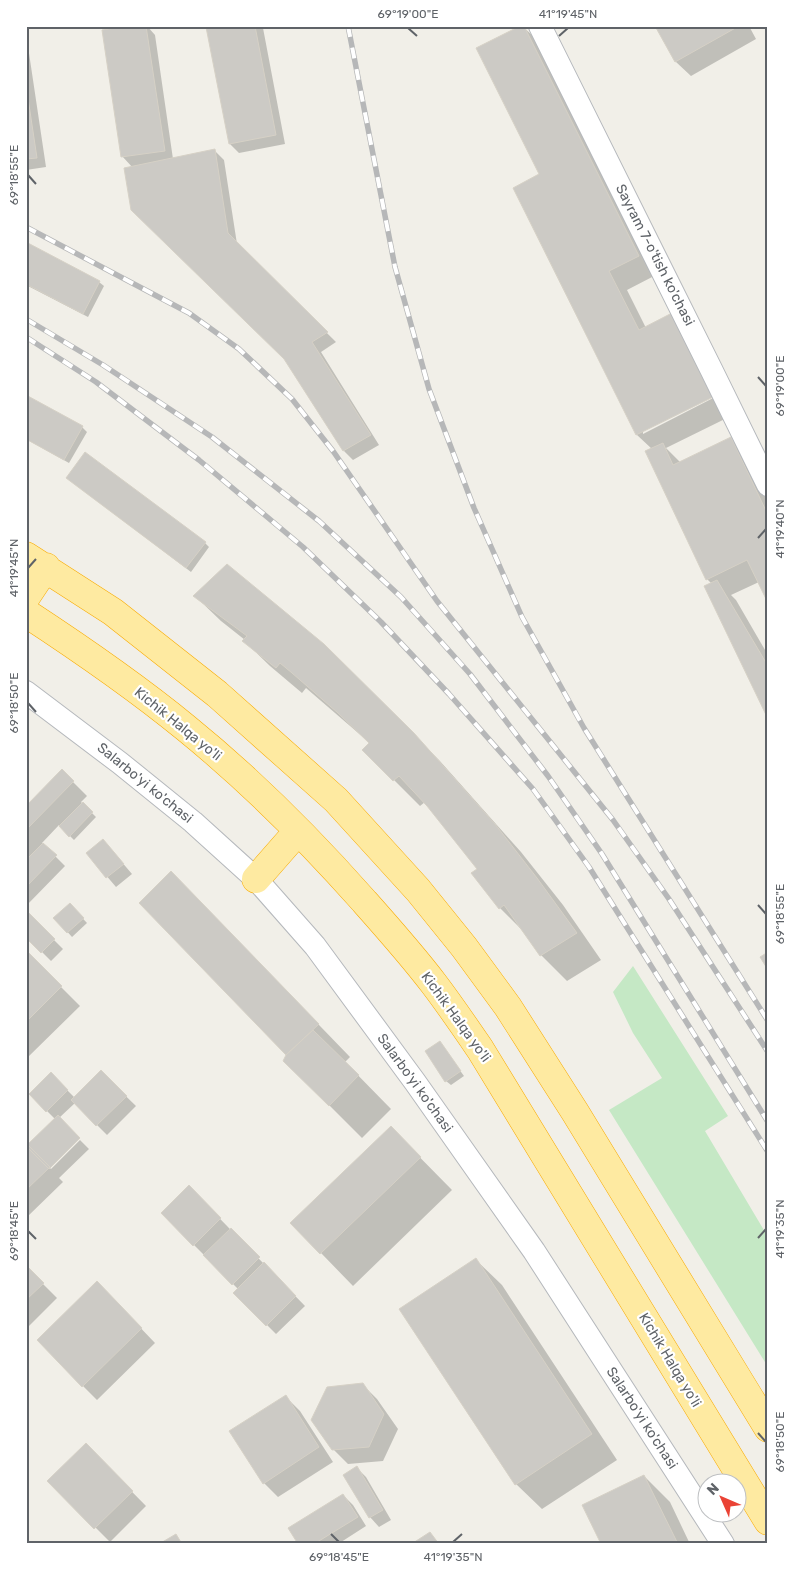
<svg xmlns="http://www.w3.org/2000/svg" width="794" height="1570" font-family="Rubik,sans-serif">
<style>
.grass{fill:#c5e8c5}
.shadow{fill:#0003;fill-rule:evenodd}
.building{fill:#cccac5;stroke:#d6d1c6}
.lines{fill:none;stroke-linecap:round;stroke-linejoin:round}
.minor-casing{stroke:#b5b8bc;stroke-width:24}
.trunk-casing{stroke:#f9ab00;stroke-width:29}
.minor{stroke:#fff;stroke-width:22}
.trunk{stroke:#feeaa1;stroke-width:28}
.rail-casing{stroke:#b6b7b8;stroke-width:5.5}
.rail{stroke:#fff;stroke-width:4;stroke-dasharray:11;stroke-linecap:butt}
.ticks{fill:none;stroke:#5f6368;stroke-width:2}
.labels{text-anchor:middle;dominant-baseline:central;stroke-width:4.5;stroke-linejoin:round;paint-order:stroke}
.street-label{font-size:14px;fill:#5f6368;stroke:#fff}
.neatline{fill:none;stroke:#5f6368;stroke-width:2}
.ticks-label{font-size:12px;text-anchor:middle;fill:#5f6368}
</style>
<rect width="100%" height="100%" fill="#f1efe8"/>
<!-- grass -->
<path class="grass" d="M633 966 728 1116 705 1131 768 1237V1367L609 1110 662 1078 633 1033 613 992Z"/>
<!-- shadow -->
<path class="shadow" d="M138 26H147L155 35 173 159 214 150 224 160 237 244 336 342 321 352 379 445 353 460 344 451 285 359 133 168 122 156Z
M216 26H261L263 28 285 144 239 153 230 144Z
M522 26 542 44 656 275 627 290 646 328 671 315 690 333 731 416 666 448 681 463 731 439 749 457 768 496V600L759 582 731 595 736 600 768 655V716L706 587 712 584 707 579 647 452 652 449 637 435 515 188 541 175 478 48ZM718 393 719 395 643 434V431Z
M656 26H749L756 39 691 76 676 62Z
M26 33 46 167 26 170Z
M26 244 99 282 104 286 88 317 26 285Z
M26 396 82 427 87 432 69 463 26 439Z
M67 478 205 543 209 547 191 572Z
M195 596 323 645 439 760 521 852 563 905 601 960 567 981 541 955 526 934 500 908 473 874 479 869 425 802 420 806 364 750 371 744 306 688 302 693 270 666 244 641 245 640 221 621Z
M62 771 87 796 81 802 96 817 74 840 59 825 42 843 65 866 26 906V808Z
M103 840 132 874 116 887 87 853Z
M141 903 204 906 350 1057 345 1062 391 1109 362 1138 284 1060 288 1055Z
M70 905 87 923 72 937 55 918Z
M26 912 63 949 51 961 26 936Z
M26 952 80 1006 26 1059Z
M440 1043 464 1076 451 1085 446 1081Z
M101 1072 136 1106 107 1135 75 1103 59 1118 49 1167 51 1169 80 1140 89 1149 59 1178 63 1182 26 1218V1144L28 1146 55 1119 30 1094 51 1074 75 1098Z
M391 1128 452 1190 353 1286 321 1253Z
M189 1187 305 1306 276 1334 235 1293 238 1289 162 1213Z
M476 1260 502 1285 617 1460 542 1509 516 1484Z
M26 1267 57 1298 26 1329Z
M111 1297 155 1343 97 1400 83 1386Z
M363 1385 377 1399 398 1429 383 1461 348 1464 333 1449Z
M286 1397 300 1411 333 1462 278 1497 264 1483Z
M86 1445 146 1506 110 1542 49 1481Z
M357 1468 366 1477 391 1520 379 1527 370 1517Z
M644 1476 670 1502 690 1544H603Z
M343 1495 353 1505 366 1526 338 1544H299Z"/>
<!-- building -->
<path class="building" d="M129 26H146L165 151 121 157 102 30Z
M209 26H255L276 135 229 144 206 27Z
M520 26H524L639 256 609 271 639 330 672 313 713 397 636 435 513 188 539 174 476 48Z
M655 26H739L675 62Z
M26 85 37 158 26 159Z
M215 149 228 233 328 332 312 342 371 435 343 451 284 359 131 210 124 168Z
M26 242 100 281 83 314 26 284Z
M26 395 83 426 64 460 26 439Z
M731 437 768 515V603L747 560 706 580 645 451 663 443 673 465Z
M85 452 206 542 186 568 66 478Z
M227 564 324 644 414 733 495 824 537 878 577 933 540 956 504 905 499 909 471 873 477 869 427 806 399 776 393 781 362 750 369 743 338 713 292 673 280 663 276 668 242 641 247 636 193 596Z
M717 580 768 666V719L704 586Z
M62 769 74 781 26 830V806Z
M83 802 93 812 69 837 59 826Z
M103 839 124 864 106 878 86 853Z
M43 843 57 855 26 887V860Z
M171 871 319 1024 286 1055 139 903Z
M70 903 84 918 67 933 53 918Z
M26 910 55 939 41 953 26 938Z
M26 950 62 986 26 1022Z
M768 952V970L760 957Z
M313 1030 359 1075 329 1106 283 1061 286 1055Z
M440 1041 461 1071 445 1082 425 1051Z
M101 1070 127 1096 96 1126 71 1100Z
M51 1072 68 1090 46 1112 29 1094Z
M58 1115 80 1138 49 1169 26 1146Z
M391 1126 421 1157 320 1254 290 1223Z
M26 1143 50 1167 26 1190Z
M189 1185 221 1218 193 1246 161 1213Z
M231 1228 260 1257 232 1285 203 1255Z
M476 1258 592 1434 515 1485 399 1309Z
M264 1262 296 1296 266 1326 233 1293Z
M26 1265 44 1283 26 1300Z
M97 1281 142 1328 82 1387 37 1340Z
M363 1383 384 1414 369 1447 332 1450 311 1420 327 1387Z
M286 1395 319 1447 263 1484 229 1431Z
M86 1443 133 1491 94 1529 47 1481Z
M357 1466 383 1510 369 1518 343 1475Z
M644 1475 678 1544H601L582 1505Z
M343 1494 358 1517 314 1544H298L288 1528Z
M430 1532 439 1544H414L413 1543Z
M176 1534 182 1544H159Z"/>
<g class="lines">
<!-- minor casing -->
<g class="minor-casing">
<path id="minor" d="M540 26 711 369 768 485
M26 692 120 763 193 822 256 879 315 946 415 1082 534 1251 723 1544"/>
</g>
<!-- trunk casing -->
<g class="trunk-casing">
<path id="trunk" d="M26 556 113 612 217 694 336 800 418 890 464 947 508 1007 575 1112 768 1428
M26 597 46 567
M26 613C81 649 136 687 186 728 250 780 309 839 363 900 387 927 412 955 434 984 450 1005 465 1027 480 1049L768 1521
M256 879 298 831"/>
</g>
<!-- minor -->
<use href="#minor" class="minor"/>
<!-- trunk -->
<use href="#trunk" class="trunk"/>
<!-- rail casing -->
<g class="rail-casing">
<path id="rail" d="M348 26 395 267 429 389 474 508 522 617 584 728 768 1021
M26 227 189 313 239 349 292 399 333 451 437 601 613 820 669 899 768 1052
M26 319 103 365 212 437 319 521 401 597 470 674 548 776 602 854 768 1122
M26 337 96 382 199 460 303 547 381 622 449 694 533 789 589 867 768 1152"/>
</g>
<!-- rail -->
<use href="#rail" class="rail"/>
</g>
<!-- ticks -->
<path class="ticks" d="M408 28 417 36M559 36 568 28M28 175 36 184M758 377 766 386M758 538 766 529M28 568 36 559M28 703 36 712M758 905 766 914M28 1231 36 1239M758 1238 766 1229M758 1433 766 1442M331 1534 339 1542M453 1542 462 1534"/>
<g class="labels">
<!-- street labels -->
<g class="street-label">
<text transform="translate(655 255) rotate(63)">Sayram 7-o'tish ko'chasi</text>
<text transform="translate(178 724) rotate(39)">Kichik Halqa yo'li</text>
<text transform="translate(145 783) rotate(39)">Salarbo'yi ko'chasi</text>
<text transform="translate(456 1017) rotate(54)">Kichik Halqa yo'li</text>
<text transform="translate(415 1083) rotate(54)">Salarbo'yi ko'chasi</text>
<text transform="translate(670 1360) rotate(59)">Kichik Halqa yo'li</text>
<text transform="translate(642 1418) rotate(57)">Salarbo'yi ko'chasi</text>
</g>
</g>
<!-- border -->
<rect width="794" height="1570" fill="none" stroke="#ffffff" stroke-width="55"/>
<!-- north arrow -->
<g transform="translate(722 1498) rotate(315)"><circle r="24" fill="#ffffff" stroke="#bfc1c3"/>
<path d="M0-4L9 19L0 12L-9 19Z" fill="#ea4335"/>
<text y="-8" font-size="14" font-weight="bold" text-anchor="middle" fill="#5f6368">N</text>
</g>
<rect x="28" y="28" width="738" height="1514" class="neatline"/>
<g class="ticks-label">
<text x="408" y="18">69°19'00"E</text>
<text x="568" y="18">41°19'45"N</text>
<text transform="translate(14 175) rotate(-90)" y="4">69°18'55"E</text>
<text transform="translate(780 386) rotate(-90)" y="4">69°19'00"E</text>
<text transform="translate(780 529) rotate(-90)" y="4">41°19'40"N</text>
<text transform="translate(14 568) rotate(-90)" y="4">41°19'45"N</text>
<text transform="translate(14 703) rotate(-90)" y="4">69°18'50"E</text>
<text transform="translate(780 914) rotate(-90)" y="4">69°18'55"E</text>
<text transform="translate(780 1229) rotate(-90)" y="4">41°19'35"N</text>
<text transform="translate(14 1231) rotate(-90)" y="4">69°18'45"E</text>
<text transform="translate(780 1442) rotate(-90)" y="4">69°18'50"E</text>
<text x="339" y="1561">69°18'45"E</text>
<text x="453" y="1561">41°19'35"N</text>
</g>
</svg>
